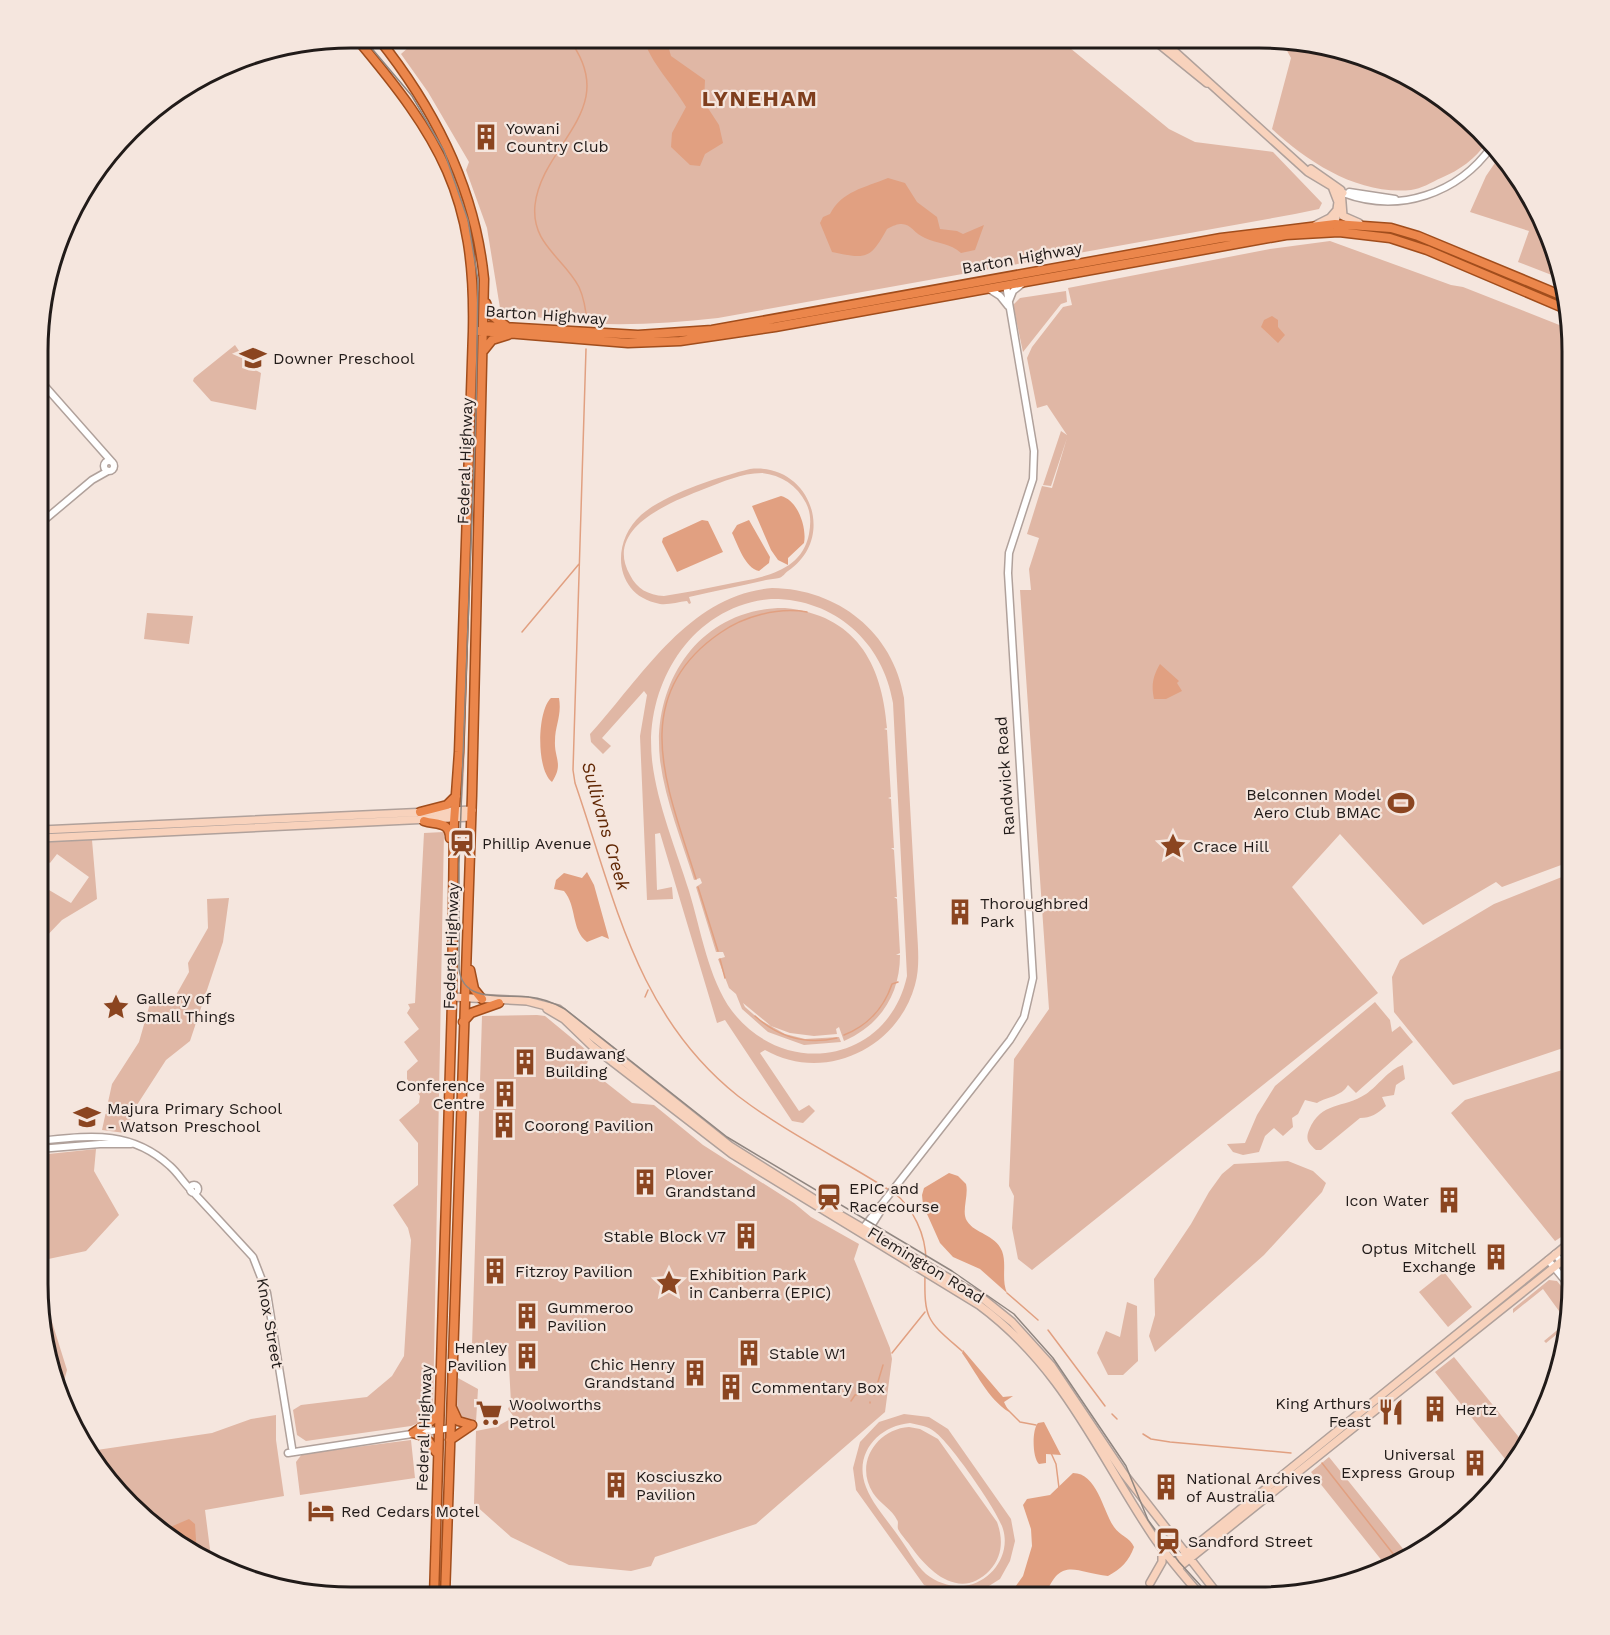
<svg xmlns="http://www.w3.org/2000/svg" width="1610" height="1635" font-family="'Work Sans',sans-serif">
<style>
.green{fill:#e0b7a5;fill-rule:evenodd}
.water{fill:#e1a081}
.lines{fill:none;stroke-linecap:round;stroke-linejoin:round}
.stream{stroke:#e1a081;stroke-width:1.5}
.tertiary-casing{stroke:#b0a19b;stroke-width:9}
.secondary-casing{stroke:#b0a19b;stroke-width:10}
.trunk-casing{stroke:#a14d1c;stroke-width:11}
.tertiary{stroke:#fff;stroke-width:6}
.secondary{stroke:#f8d2bc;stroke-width:7}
.trunk{stroke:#eb864b;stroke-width:8}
.tram{stroke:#908680;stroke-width:1.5}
.labels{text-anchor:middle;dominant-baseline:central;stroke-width:4.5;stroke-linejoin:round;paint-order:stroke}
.poi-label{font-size:16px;fill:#211b19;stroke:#f5e6de;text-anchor:start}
.street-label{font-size:16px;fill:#211b19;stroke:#f5e6de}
.water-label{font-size:18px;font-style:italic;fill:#612704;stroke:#f5e6de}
.district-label{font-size:22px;font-weight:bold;letter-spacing:1.5px;fill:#7f3e1d;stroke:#f5e6de}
.rim{fill:none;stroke:#211b19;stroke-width:3}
</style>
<rect width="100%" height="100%" fill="#f5e6de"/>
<!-- green -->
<path class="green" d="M419 38 1059 39 1169 129 1195 142 1273 152 1322 203 1319 209 1295 214 718 318C644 326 571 330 500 308L487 228 466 170 469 162 428 92 401 54Z
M1292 40H1300L1416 80 1487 142C1475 159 1460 170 1441 178 1432 182 1421 189 1411 190 1358 195 1309 163 1272 129L1291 58 1286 49Z
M1501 154 1508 160 1556 250 1562 279 1518 262 1529 231 1470 212 1486 176Z
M1330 241 1451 285 1463 287 1572 330V861L1502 887 1496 882 1423 925 1340 834 1292 887 1378 993 1032 1270 1018 1259 1012 1228 1014 1196 1009 1186 1014 1059 1049 1009 1020 590H1031L1029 569 1039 538 1027 534 1042 486 1052 488 1067 438 1051 486 1043 485 1061 431 1067 435 1047 405 1037 408 1027 358 1032 347 1063 307 1072 305 1068 288 1270 249Z
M1066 291 1067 302 1061 304 1023 352 1013 305 1020 298Z
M477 341 464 775 462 801H460Z
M235 345 250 367 261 373 256 410 211 401 193 381 194 378Z
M750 469C809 462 838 537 788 571 785 573 783 577 779 578 776 579 770 579 766 580 740 586 715 591 689 597L691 603 689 604 687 601C678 602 669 605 660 604 614 596 610 543 641 515 665 494 718 477 750 469ZM762 473C781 475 797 485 806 503 811 513 811 523 809 534 801 575 756 578 723 585 703 589 684 593 664 596 648 595 637 589 630 575 603 528 671 502 704 489 723 482 741 473 762 473Z
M772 588C838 589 893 632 904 698L917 930C918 949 920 967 915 985 897 1050 823 1083 765 1050L760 1053 799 1111 809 1105 815 1111 803 1123 792 1121 725 1020 717 1023 660 833 655 834 657 890 672 887 673 899 647 900 640 736 647 695 644 691 602 738 611 746 603 754 591 742 590 734 598 725C647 669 692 595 772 588ZM771 599C833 598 883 641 893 703L907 976C888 1063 785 1080 732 1011 708 978 701 930 689 891 676 849 657 804 652 760 644 685 691 606 771 599Z
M785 608C855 615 882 662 887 728L884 729 887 730 891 797 888 798 891 799 894 848H891L894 850 897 897H894L897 899 900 953 896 955H900C900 995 880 1025 844 1041L839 1027 836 1029 837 1034 814 1036 790 1033 771 1026 743 1003 745 1007 760 1020 785 1034 805 1039 839 1037 841 1042 804 1045 768 1032 742 1009 736 994 729 988 718 959 725 957 723 952H716L696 887 702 883 700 878 694 880C682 841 665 800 660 760 651 680 702 607 785 608Z
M147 613 193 616 189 644 144 639Z
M444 832 433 1411 424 1421 411 1426 306 1441 297 1435 293 1410 301 1405 367 1397 392 1376 404 1356 411 1240 408 1228 393 1205 418 1185V1143L399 1120 419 1103 420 1096 407 1079V1071L418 1061 404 1042 419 1029 407 1013 410 1008 408 1004 415 1003 424 833Z
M92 840 97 899 62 920 40 943 42 910 40 902 49 890 71 903 89 877 57 854 50 863 44 859 42 857 47 841Z
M1572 873V1045L1453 1085 1394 1012 1392 977 1400 960 1494 904Z
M229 898 223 942 190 1041 166 1060 135 1108 125 1133 102 1130 112 1084 139 1042 151 1000 175 997 189 972 188 963 208 928 207 899Z
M1375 1002 1390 1020 1392 1032 1400 1026 1413 1042 1356 1093 1348 1085C1341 1097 1328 1096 1317 1103L1305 1100 1298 1114 1292 1118 1293 1127 1283 1136 1274 1128 1265 1136 1259 1152 1243 1155 1233 1152 1227 1144 1245 1143 1257 1115 1275 1086Z
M537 1015 545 1016 591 1054 586 1066 605 1079 604 1081 632 1103 654 1105 703 1145 794 1203 811 1217 859 1244 854 1259 890 1348 892 1359 885 1412 756 1524 655 1557 651 1566 631 1571 569 1565 511 1537 474 1504 476 1431 496 1427 514 1417 508 1409 511 1403 508 1348 472 1346 482 1016Z
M1403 1065 1405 1079 1396 1085 1394 1095 1382 1097 1386 1106C1377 1114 1371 1118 1360 1118L1321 1150H1316C1309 1144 1305 1140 1309 1130 1321 1101 1343 1109 1366 1094 1378 1086 1389 1069 1403 1065Z
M1572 1067V1230L1555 1241 1451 1113 1465 1100Z
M96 1149 94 1171 119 1215 86 1251 39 1261 42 1290 67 1370 60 1396 54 1385 38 1304 39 1155Z
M1288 1161 1313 1171 1326 1183 1322 1192 1264 1255 1155 1352 1149 1336 1155 1315 1154 1279 1191 1224 1209 1192 1222 1174 1234 1164Z
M1444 1272 1472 1307 1448 1327 1419 1292Z
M1549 1280 1557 1281C1572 1300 1572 1301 1568 1325L1546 1343 1544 1341 1567 1322 1543 1289 1513 1313V1309Z
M1127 1302 1137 1306 1138 1361 1123 1375H1108L1097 1353 1106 1331 1120 1337Z
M1454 1357 1526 1446 1510 1465 1435 1372Z
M458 1378 478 1389 476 1422H464L457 1409Z
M904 1414 929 1417 948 1429 1011 1519 1015 1541 1010 1561 1000 1579 981 1591 953 1596 924 1585 856 1490 853 1468 860 1442 879 1422ZM910 1423C919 1425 928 1426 935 1432 950 1443 998 1511 1003 1529 1011 1555 991 1583 964 1586 951 1587 937 1583 926 1574 915 1564 908 1549 899 1537 888 1521 873 1505 866 1487 853 1454 878 1426 910 1423Z
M276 1415V1440L284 1496 205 1510 212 1565C163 1532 118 1505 90 1451L212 1433 251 1419Z
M909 1427 920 1429 938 1439 997 1522C1003 1538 1003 1556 990 1570 961 1601 930 1573 912 1548 908 1542 901 1535 898 1529 897 1526 899 1522 897 1520 893 1510 879 1503 873 1493 854 1463 877 1429 909 1427Z
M411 1440 415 1478 300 1495 296 1462 302 1454Z
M1329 1457 1408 1555 1387 1567 1311 1472Z"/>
<!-- water -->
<path class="water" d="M643 38H674L669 49 671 56 705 80 704 102 719 125 723 143 705 154 700 166 690 165 671 147 672 133 686 107C672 83 652 65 643 38Z
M888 178 905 183 917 202 937 217 940 229 957 231 963 234 984 225 975 250 961 253C950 243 938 244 925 238 910 232 910 216 887 229 870 260 866 259 832 252L820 223 823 217 830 214C842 191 864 188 888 178Z
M1272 316 1278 320V327L1285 335 1278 343 1261 327 1264 320Z
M781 496C798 500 807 528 804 543L788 558V565L778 560 771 550 752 506Z
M702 520 708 521 723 552 677 572 662 542 663 538Z
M749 520 770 557 769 563 759 571C745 568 738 545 732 533L737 525Z
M1160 664 1179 681 1177 683 1182 691 1166 699H1154C1151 685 1153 676 1160 664Z
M551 698H559C562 716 555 725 555 741 554 758 564 764 552 782 536 770 537 711 551 698Z
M587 872 594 885 609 939 602 936 587 942C571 930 577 906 564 891L554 889 556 880 564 873 582 878Z
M949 1173 958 1176 966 1184C969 1195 961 1212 967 1221 975 1234 995 1234 1002 1251 1007 1264 1001 1279 1007 1293L980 1269 953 1257 940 1243 923 1205 922 1195 924 1188Z
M963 1350 1003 1397 1013 1396 1004 1402 1009 1412C988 1399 976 1372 962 1353Z
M1044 1422 1061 1455 1046 1454V1463L1039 1464C1032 1457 1032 1429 1038 1423Z
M1073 1473C1097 1473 1103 1511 1114 1527 1120 1536 1130 1537 1134 1547 1129 1561 1121 1569 1108 1576 1076 1573 1060 1555 1045 1597H1008L1023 1576 1032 1546 1031 1529 1023 1505 1027 1499 1050 1495Z
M189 1519 195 1524 197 1555 161 1531Z"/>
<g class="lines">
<!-- stream -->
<path class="stream" d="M568 38C623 109 542 143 535 205 531 244 563 257 579 287 584 298 586 310 587 323
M586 349 573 770 575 783C615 899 636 1015 738 1096 785 1132 839 1158 889 1190
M522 632 579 564
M696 879C669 791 625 698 720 633 744 616 778 607 807 612
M698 887 718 951
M720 959 725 978
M645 997 648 990
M755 1016C778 1037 806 1045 837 1038
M844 1035C867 1026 884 1008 892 984L898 982
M893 1192C913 1207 926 1235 926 1261
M910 1209 922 1203
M925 1275C924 1321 928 1321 962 1351
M1007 1293 1038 1320
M1048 1330 1105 1406
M892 1353 925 1312
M874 1395 883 1365
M851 1401 855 1395 874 1391
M870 1403V1402
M1005 1407 1020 1422 1036 1425
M1112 1414 1117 1419
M1143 1434 1151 1439 1170 1442 1291 1453
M1051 1453 1056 1464 1059 1488
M1322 1463 1398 1560"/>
<!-- tertiary casing -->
<g class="tertiary-casing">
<path id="tertiary" d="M1349 192 1395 199
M1343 193C1399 214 1458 194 1492 146
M989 289 1000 296 1008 306
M1009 301 1013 291 1022 284
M43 384 112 462
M104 466a5 5 0 1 1 10 0a5 5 0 1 1-10 0Z
M42 522 92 480 108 471
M39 1141C88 1136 130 1129 170 1166 178 1173 183 1182 191 1190
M39 1149 100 1144H131
M190 1189a4 4 0 1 1 8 0a4 4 0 1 1-8 0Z
M194 1193 253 1257 267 1293 292 1448
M860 1232 1010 1040 1024 1017 1033 978 1008 573 1009 553 1033 479 1034 451 1006 285
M866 1234 880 1212
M1555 1254 1572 1276
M1548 1260 1572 1289
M288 1453 451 1428"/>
</g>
<!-- secondary casing -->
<g class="secondary-casing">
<path id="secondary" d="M1154 40 1207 83
M1162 40 1308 172 1343 193
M1311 169 1341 190 1343 216 1359 223
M1333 189 1338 202 1335 224
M1316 225 1330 218 1336 211
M41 830 472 810
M41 838 471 817
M452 997 527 1001 558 1009 730 1146 830 1209 981 1297 1012 1322 1051 1365 1124 1474 1220 1597
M547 1009 564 1019 592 1046 732 1154 979 1305C1064 1368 1097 1452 1153 1536 1168 1558 1185 1577 1202 1597
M1572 1264V1274
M1174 1563 1572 1241
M1178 1568 1572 1253
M1150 1583 1162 1562V1550"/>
</g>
<!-- trunk casing -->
<g class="trunk-casing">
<path id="trunk" d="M356 38C440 138 476 195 473 331L459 752 454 822 452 1002 434 1597
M378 38C435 109 475 188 484 279L472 795 445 1597
M486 303 490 314 506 326
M485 326 638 335 712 330 1221 238 1335 224 1391 228 1418 236 1565 297
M479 331 628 343 680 341 775 327 1286 235 1339 232 1390 238 1427 250 1568 310
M484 350 492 340 508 335
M420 812 447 805 456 796
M424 821C436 825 450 821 450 838
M470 970 474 989 482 999
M463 1022 471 1013 499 1003
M452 1408 458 1421 472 1425
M413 1433 426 1437 436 1452
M413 1433 434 1419 439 1413
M450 1440 472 1425"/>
</g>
<!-- tertiary -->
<use href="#tertiary" class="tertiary"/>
<!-- secondary -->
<use href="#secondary" class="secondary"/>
<!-- trunk -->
<use href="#trunk" class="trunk"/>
<!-- tram -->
<path class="tram" d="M363 38 412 96 444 151 468 220 478 280 476 413 459 864V969C463 1004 504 994 529 997 542 998 554 1003 565 1009L727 1137 952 1271 1014 1314 1053 1358 1126 1466 1148 1520 1179 1562 1211 1597"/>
</g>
<!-- icons -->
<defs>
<g id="building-bare" transform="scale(2.07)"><path d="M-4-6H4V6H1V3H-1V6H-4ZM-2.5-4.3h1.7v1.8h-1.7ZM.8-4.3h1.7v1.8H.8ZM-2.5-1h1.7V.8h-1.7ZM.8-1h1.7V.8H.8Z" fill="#8b4520" stroke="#f5e6de" stroke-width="2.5" paint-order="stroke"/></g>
<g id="school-bare" transform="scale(2.07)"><path d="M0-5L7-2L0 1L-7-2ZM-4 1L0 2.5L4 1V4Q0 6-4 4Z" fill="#8b4520" stroke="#f5e6de" stroke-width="2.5" paint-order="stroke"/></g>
<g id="stadium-bare" transform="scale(2.07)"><path d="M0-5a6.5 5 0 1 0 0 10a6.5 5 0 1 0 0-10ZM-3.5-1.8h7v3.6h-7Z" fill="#8b4520" stroke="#f5e6de" stroke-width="2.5" paint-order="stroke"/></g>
<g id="station-bare" transform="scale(2.07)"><path d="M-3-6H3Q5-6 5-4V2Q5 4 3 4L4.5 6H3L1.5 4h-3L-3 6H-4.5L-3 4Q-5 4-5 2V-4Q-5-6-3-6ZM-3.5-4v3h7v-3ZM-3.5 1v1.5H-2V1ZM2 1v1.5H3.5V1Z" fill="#8b4520" stroke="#f5e6de" stroke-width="2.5" paint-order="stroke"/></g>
<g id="sight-bare" transform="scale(2.07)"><path d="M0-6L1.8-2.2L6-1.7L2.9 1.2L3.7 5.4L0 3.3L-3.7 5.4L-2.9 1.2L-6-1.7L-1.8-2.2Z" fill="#8b4520" stroke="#f5e6de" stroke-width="2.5" paint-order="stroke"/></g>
<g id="restaurant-bare" transform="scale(2.07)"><path d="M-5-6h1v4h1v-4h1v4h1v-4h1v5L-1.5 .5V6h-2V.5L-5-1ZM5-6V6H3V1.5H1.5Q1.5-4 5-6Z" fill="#8b4520" stroke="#f5e6de" stroke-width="2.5" paint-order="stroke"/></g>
<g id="supermarket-bare" transform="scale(2.07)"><path d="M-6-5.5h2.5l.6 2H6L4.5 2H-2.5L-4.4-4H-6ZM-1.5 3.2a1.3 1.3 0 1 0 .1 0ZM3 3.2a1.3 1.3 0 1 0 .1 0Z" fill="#8b4520" stroke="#f5e6de" stroke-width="2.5" paint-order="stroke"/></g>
<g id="hotel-bare" transform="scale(2.07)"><path d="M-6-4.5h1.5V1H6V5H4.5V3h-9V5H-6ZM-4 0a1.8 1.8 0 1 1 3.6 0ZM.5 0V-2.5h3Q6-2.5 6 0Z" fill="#8b4520" stroke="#f5e6de" stroke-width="2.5" paint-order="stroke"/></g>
</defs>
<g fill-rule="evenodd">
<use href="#building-bare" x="486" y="137"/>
<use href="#school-bare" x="253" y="358"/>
<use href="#stadium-bare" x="1401" y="803"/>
<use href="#station-bare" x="462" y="843"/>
<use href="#sight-bare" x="1173" y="846"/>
<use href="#building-bare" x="960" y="912"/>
<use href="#sight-bare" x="116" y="1007"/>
<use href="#building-bare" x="525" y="1062"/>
<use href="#building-bare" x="505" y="1094"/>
<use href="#school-bare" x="87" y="1117"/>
<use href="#building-bare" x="504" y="1125"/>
<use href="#building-bare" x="645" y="1182"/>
<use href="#station-bare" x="829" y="1197"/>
<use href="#building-bare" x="1449" y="1200"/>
<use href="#building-bare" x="746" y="1236"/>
<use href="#building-bare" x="1496" y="1257"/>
<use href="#building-bare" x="495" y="1271"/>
<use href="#sight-bare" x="669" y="1283"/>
<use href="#building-bare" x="527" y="1316"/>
<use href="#building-bare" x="749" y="1353"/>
<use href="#building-bare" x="527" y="1356"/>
<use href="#building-bare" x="695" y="1373"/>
<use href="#building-bare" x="731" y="1387"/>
<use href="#building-bare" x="1435" y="1409"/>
<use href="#restaurant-bare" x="1391" y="1412"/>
<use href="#supermarket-bare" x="489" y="1413"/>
<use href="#building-bare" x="1475" y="1463"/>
<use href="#building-bare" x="616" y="1485"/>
<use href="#building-bare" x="1166" y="1487"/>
<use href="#hotel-bare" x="321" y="1511"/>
<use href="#station-bare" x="1168" y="1541"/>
</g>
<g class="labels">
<!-- poi labels -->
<g class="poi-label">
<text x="506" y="128">Yowani<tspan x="506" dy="18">Country Club</tspan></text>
<text x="273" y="358">Downer Preschool</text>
<text x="1381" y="794" text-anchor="end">Belconnen Model<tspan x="1381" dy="18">Aero Club BMAC</tspan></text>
<text x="482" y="843">Phillip Avenue</text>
<text x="1193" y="846">Crace Hill</text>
<text x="980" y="903">Thoroughbred<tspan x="980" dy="18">Park</tspan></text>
<text x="136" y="998">Gallery of<tspan x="136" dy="18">Small Things</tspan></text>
<text x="545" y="1053">Budawang<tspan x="545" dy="18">Building</tspan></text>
<text x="485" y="1085" text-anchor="end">Conference<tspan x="485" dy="18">Centre</tspan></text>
<text x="107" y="1108">Majura Primary School<tspan x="107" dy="18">- Watson Preschool</tspan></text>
<text x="524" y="1125">Coorong Pavilion</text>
<text x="665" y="1173">Plover<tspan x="665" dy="18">Grandstand</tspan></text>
<text x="849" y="1188">EPIC and<tspan x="849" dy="18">Racecourse</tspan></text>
<text x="1429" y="1200" text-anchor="end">Icon Water</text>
<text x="726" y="1236" text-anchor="end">Stable Block V7</text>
<text x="1476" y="1248" text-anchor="end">Optus Mitchell<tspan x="1476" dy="18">Exchange</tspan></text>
<text x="515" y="1271">Fitzroy Pavilion</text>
<text x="689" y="1274">Exhibition Park<tspan x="689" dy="18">in Canberra (EPIC)</tspan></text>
<text x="547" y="1307">Gummeroo<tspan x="547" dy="18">Pavilion</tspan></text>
<text x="507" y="1347" text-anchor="end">Henley<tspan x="507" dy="18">Pavilion</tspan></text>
<text x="769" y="1353">Stable W1</text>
<text x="675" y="1364" text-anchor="end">Chic Henry<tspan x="675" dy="18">Grandstand</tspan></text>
<text x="751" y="1387">Commentary Box</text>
<text x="1371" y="1403" text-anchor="end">King Arthurs<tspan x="1371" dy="18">Feast</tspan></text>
<text x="509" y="1404">Woolworths<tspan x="509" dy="18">Petrol</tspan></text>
<text x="1455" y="1409">Hertz</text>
<text x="1455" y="1454" text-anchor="end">Universal<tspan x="1455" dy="18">Express Group</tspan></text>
<text x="636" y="1476">Kosciuszko<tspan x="636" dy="18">Pavilion</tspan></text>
<text x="1186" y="1478">National Archives<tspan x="1186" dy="18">of Australia</tspan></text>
<text x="341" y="1511">Red Cedars Motel</text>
<text x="1188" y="1541">Sandford Street</text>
</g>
<!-- street labels -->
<g class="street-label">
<text transform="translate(1022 258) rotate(-10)">Barton Highway</text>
<text transform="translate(546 315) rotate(4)">Barton Highway</text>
<text transform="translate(465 461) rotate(-88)">Federal Highway</text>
<text transform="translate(1005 776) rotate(-94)">Randwick Road</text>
<text transform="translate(451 946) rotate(-88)">Federal Highway</text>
<text transform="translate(926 1265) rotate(31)">Flemington Road</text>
<text transform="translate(270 1323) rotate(80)">Knox Street</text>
<text transform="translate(424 1428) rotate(-88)">Federal Highway</text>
</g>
<!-- water labels -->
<g class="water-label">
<text transform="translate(606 826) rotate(74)">Sullivans Creek</text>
</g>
<!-- district labels -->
<g class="district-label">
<text x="760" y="98">LYNEHAM</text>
</g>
</g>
<!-- crop -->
<path d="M0 0H1610V1635H0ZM351 48H1259A303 303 0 0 1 1562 351V1284A303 303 0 0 1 1259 1587H351A303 303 0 0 1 48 1284V351A303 303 0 0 1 351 48Z" fill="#f5e6de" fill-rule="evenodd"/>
<path class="rim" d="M351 48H1259A303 303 0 0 1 1562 351V1284A303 303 0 0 1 1259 1587H351A303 303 0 0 1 48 1284V351A303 303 0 0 1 351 48Z"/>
</svg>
